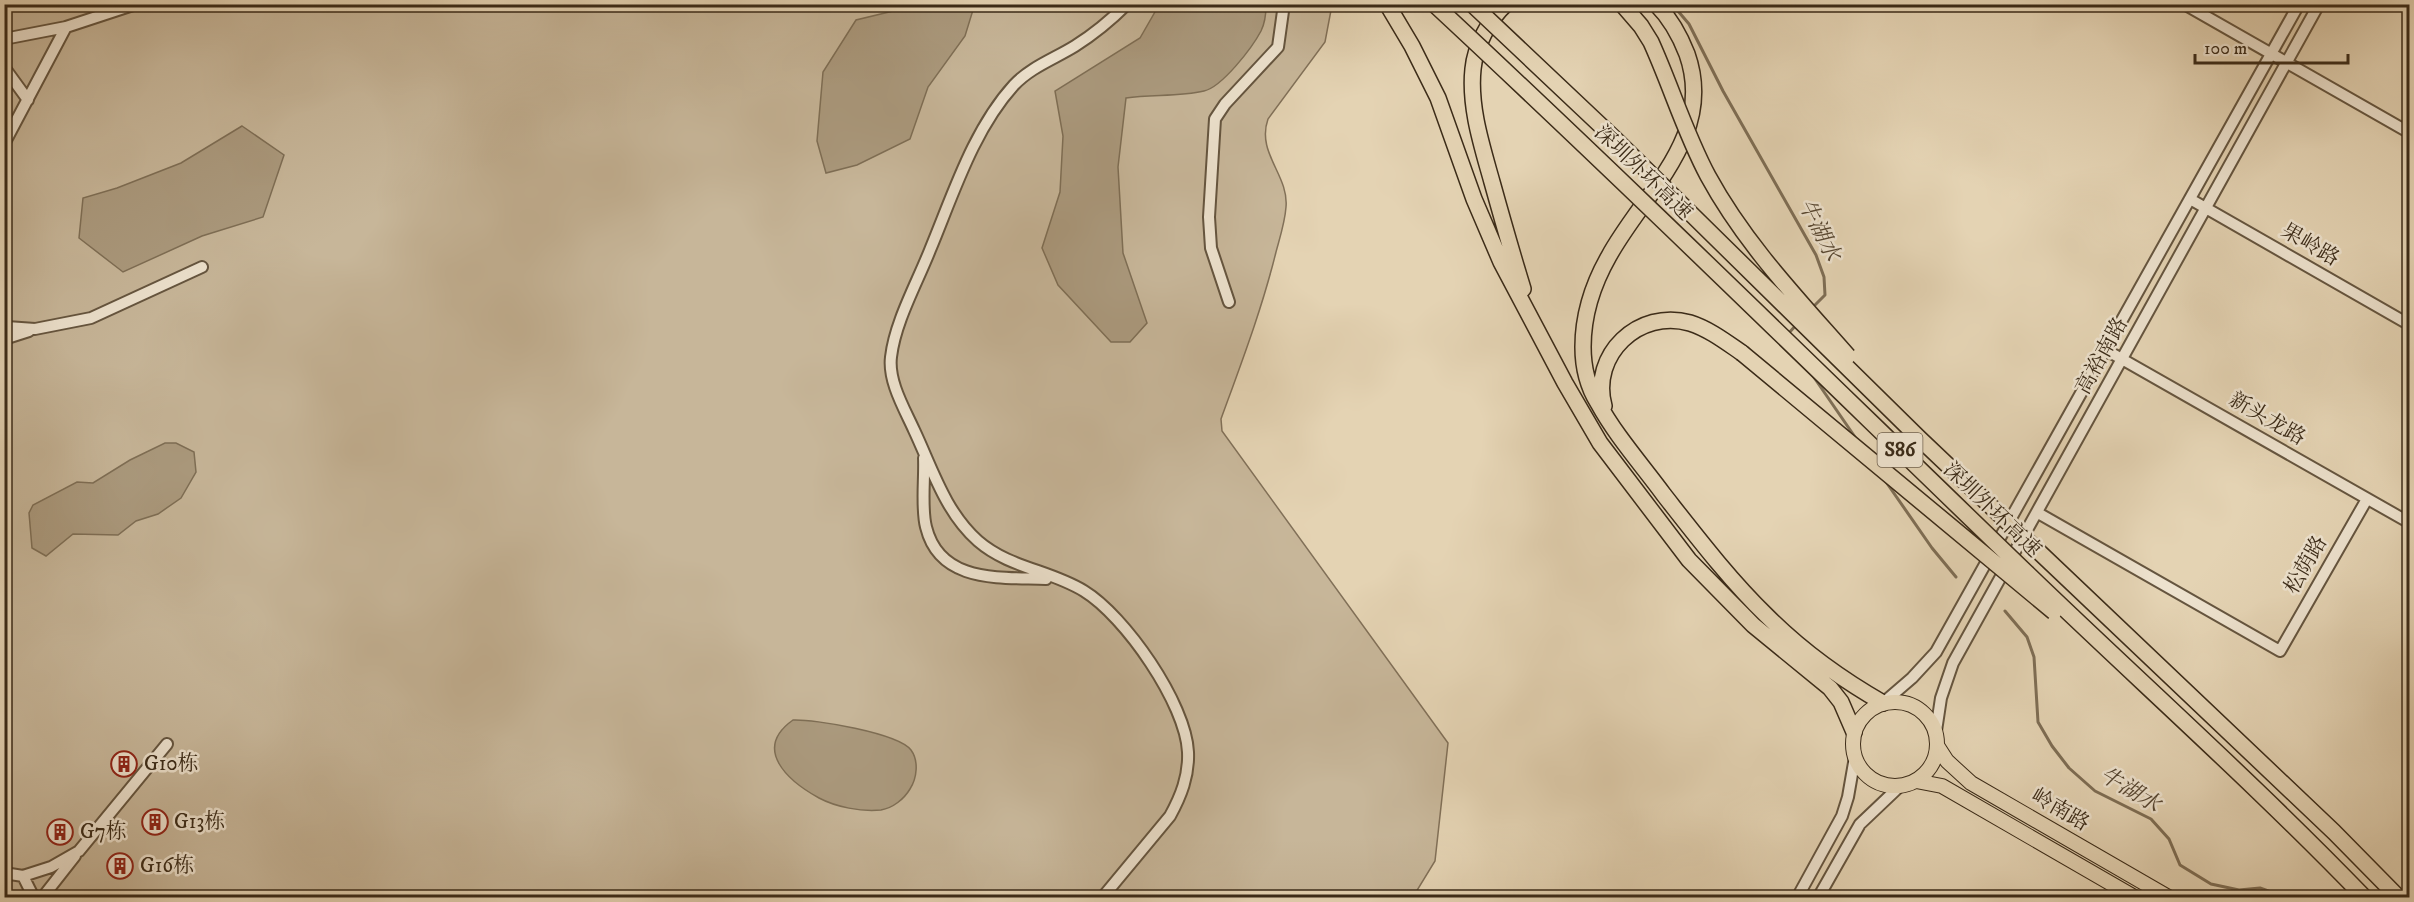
<svg xmlns="http://www.w3.org/2000/svg" width="2414" height="902" font-family="'IM FELL DW Pica','Noto Serif SC',serif">
<style>
.green{fill:#c7b699;stroke:#817058;stroke-width:1.5}
.water{fill:#ab9a7e;stroke:#7e6e55;stroke-width:1.5}
.lines{fill:none;stroke-linecap:round;stroke-linejoin:round}
.stream{stroke:#7e6e55;stroke-width:3}
.minor-casing{stroke:#65553f;stroke-width:14}
.major-casing{stroke:#3b2b18;stroke-width:16}
.highway-casing{stroke:#3b2b18;stroke-width:18}
.minor{stroke:#ede2ce;stroke-width:10}
.major{stroke:#e4d3b3;stroke-width:14}
.highway{stroke:#e4d3b3;stroke-width:15}
.highway-bridge-casing{stroke:#3b2b18;stroke-width:18;stroke-linecap:butt}
.highway-bridge{stroke:#e4d3b3;stroke-width:15}
.labels{text-anchor:middle;dominant-baseline:central;stroke-width:5;stroke-linejoin:round;paint-order:stroke}
.shield{fill:#ede2ce;stroke:#70624f;stroke-width:1.5}
.shield-label{font-size:20px;font-weight:bold;fill:#3b2b18}
.street-label{font-size:21px;fill:#3b2b18;stroke:#ede2ce}
.poi-label{font-size:21px;fill:#3b2b18;stroke:#ede2ce;text-anchor:start}
.water-label{font-size:22px;font-style:italic;fill:#574732;stroke:#ede2ce}
</style>
<rect width="100%" height="100%" fill="#e4d3b3"/>
<filter id="stains"><feTurbulence type="fractalNoise" baseFrequency=".00333" numOctaves="4"/><feColorMatrix values="0 0 0 0 .2 0 0 0 0 .09 0 0 0 0 .02 0 0 0 .5 -.17"/></filter>
<radialGradient id="worn" r=".72"><stop offset=".6" stop-color="#630" stop-opacity="0"/><stop offset="1" stop-color="#630" stop-opacity=".3"/></radialGradient>
<!-- green -->
<path class="green" d="M5 5H1332L1325 42 1268 119C1256 153 1289 175 1286 207 1285 222 1280 237 1276 252 1262 309 1241 364 1221 419L1222 431 1448 743 1435 861 1413 897H5Z"/>
<!-- water -->
<path class="water" d="M918 5H969L973 10 965 36 928 87 910 139 857 165 826 173 817 141 823 72 856 20Z
M1159 5H1266C1266 14 1265 23 1261 31 1252 48 1222 87 1204 91 1179 97 1151 94 1126 98L1118 167 1123 253 1147 323 1130 342H1111L1058 285 1042 248 1060 192 1063 136 1055 91 1140 38Z
M242 126 284 155 263 217 202 236 123 272 79 238 83 198 117 188 181 163Z
M165 443H176L194 452 196 472 181 498 158 514 136 521 118 535 73 534 46 556 32 548 29 513 33 505 77 482 93 483 130 460Z
M793 720C814 719 898 733 911 750 919 761 917 778 910 789 904 799 893 808 881 810 861 812 836 807 819 798 788 781 752 749 793 720Z"/>
<g class="lines">
<!-- stream -->
<path class="stream" d="M1672 4 1689 24 1723 91 1816 255 1824 277 1825 295 1812 308
M1788 334 1797 324
M1811 373 1855 437
M1884 479 1932 548 1956 577
M2005 611 2027 637 2034 657 2038 722 2052 746 2069 768 2095 791 2151 819 2169 839 2180 865 2211 884 2239 890 2260 888 2288 898"/>
<!-- minor casing -->
<g class="minor-casing">
<path id="minor" d="M2184 4 2410 133
M4 39 66 27
M4 67 28 100
M4 144 66 27 136 4
M2190 199 2410 325
M1229 302 1211 248 1209 217 1215 119 1225 104 1278 47 1284 4
M4 324 7 327 35 329 91 318 202 267
M4 339 29 331
M2106 350 2410 523
M924 458C925 478 921 508 926 527 940 584 1001 577 1046 579
M2038 513 2280 651 2367 499
M1883 703 1912 678 1936 652 2299 4
M1936 731 1941 698 1953 663 2319 4
M4 873 23 876 51 867 79 851 167 744
M23 876 34 898
M42 898 75 856
M1102 898 1170 816C1181 796 1189 776 1188 752 1186 704 1125 616 1084 591 1050 570 1009 568 978 541 945 512 932 468 914 430 904 408 888 381 891 357 895 322 917 283 930 250 953 195 973 130 1014 85 1031 67 1054 59 1075 46 1094 34 1111 20 1127 4
M1797 898 1842 816 1848 797 1855 757
M1818 898 1860 824 1900 786"/>
</g>
<!-- major casing -->
<g class="major-casing">
<path id="major" d="M1853 744a42 42 0 1 1 84 0a42 42 0 1 1-84 0Z
M1938 747 1947 761 1971 783 2170 898
M1916 781 1942 786 2136 898"/>
</g>
<!-- highway casing -->
<g class="highway-casing">
<path id="highway" d="M1387 4 1412 46 1438 98 1474 199 1501 262 1565 383 1600 443 1689 560 1753 625 1830 688 1841 702 1854 732
M1506 4C1489 19 1475 47 1473 69 1469 107 1482 146 1492 182 1502 218 1512 253 1523 289
M1656 4C1670 18 1680 36 1687 54 1716 136 1644 192 1609 256 1593 284 1583 315 1583 347 1583 366 1588 387 1598 403 1616 436 1642 465 1664 495 1697 537 1729 579 1767 616 1801 650 1841 679 1883 703
M1604 406C1590 355 1639 308 1690 323 1709 329 1726 342 1742 353"/>
</g>
<!-- minor -->
<use href="#minor" class="minor"/>
<!-- major -->
<use href="#major" class="major"/>
<!-- highway -->
<use href="#highway" class="highway"/>
<!-- highway-bridge casing -->
<g class="highway-bridge-casing">
<path id="highway-bridge" d="M1434 4C1635 191 1831 384 2028 574 2140 682 2257 786 2365 898
M1472 4 1615 139 1919 438 2334 832 2399 898
M1622 4 1641 26 1651 42C1671 86 1685 133 1708 176 1745 244 1798 299 1848 356
M1742 353 2054 612"/>
</g>
<!-- highway-bridge -->
<use href="#highway-bridge" class="highway-bridge"/>
</g>
<!-- icons -->
<defs>
<g id="building-ring" transform="scale(1.35)"><circle r="9.5" fill="#ede2ce" stroke="#8f2418" stroke-width="1.5"/><path d="M-4-6H4V6H1V3H-1V6H-4ZM-2.5-4.3h1.7v1.8h-1.7ZM.8-4.3h1.7v1.8H.8ZM-2.5-1h1.7V.8h-1.7ZM.8-1h1.7V.8H.8Z" fill="#8f2418"/></g>
</defs>
<g fill-rule="evenodd">
<use href="#building-ring" x="124" y="764"/>
<use href="#building-ring" x="155" y="822"/>
<use href="#building-ring" x="60" y="832"/>
<use href="#building-ring" x="120" y="866"/>
</g>
<g class="labels">
<!-- shield labels -->
<rect class="shield" x="1877.5" y="433" width="45" height="34" rx="4.5"/>
<g class="shield-label">
<text x="1900" y="450">S86</text>
</g>
<!-- street labels -->
<g class="street-label">
<text transform="translate(1643 173) rotate(44)">深圳外环高速</text>
<text transform="translate(2310 245) rotate(30)">果岭路</text>
<text transform="translate(2102 356) rotate(-61)">高裕南路</text>
<text transform="translate(2267 419) rotate(30)">新头龙路</text>
<text transform="translate(1992 510) rotate(44)">深圳外环高速</text>
<text transform="translate(2306 565) rotate(-60)">松荫路</text>
<text transform="translate(2060 810) rotate(30)">岭南路</text>
</g>
<!-- poi labels -->
<g class="poi-label">
<text x="144" y="764">G10栋</text>
<text x="174" y="822">G13栋</text>
<text x="80" y="832">G7栋</text>
<text x="140" y="866">G16栋</text>
</g>
<!-- water labels -->
<g class="water-label">
<text transform="translate(1819 230) rotate(63)">牛湖水</text>
<text transform="translate(2130 790) rotate(31)">牛湖水</text>
</g>
</g>
<!-- margin -->
<rect width="2414" height="902" fill="none" stroke="#e4d3b3" stroke-width="24"/>
<rect x="6" y="6" width="2402" height="890" fill="none" stroke="#3b2b18" stroke-width="3"/>
<rect x="12" y="12" width="2390" height="878" fill="none" stroke="#3b2b18" stroke-width="1.5"/>
<!-- scale -->
<path d="M2195 54v9h153v-9" fill="none" stroke="#3b2b18" stroke-width="3"/>
<text x="2204" y="54" font-size="18" fill="#3b2b18" stroke="#ede2ce" stroke-width="4.5" paint-order="stroke">100 m</text>
<rect width="100%" height="100%" filter="url(#stains)"/>
<rect width="100%" height="100%" fill="url(#worn)"/>
</svg>
